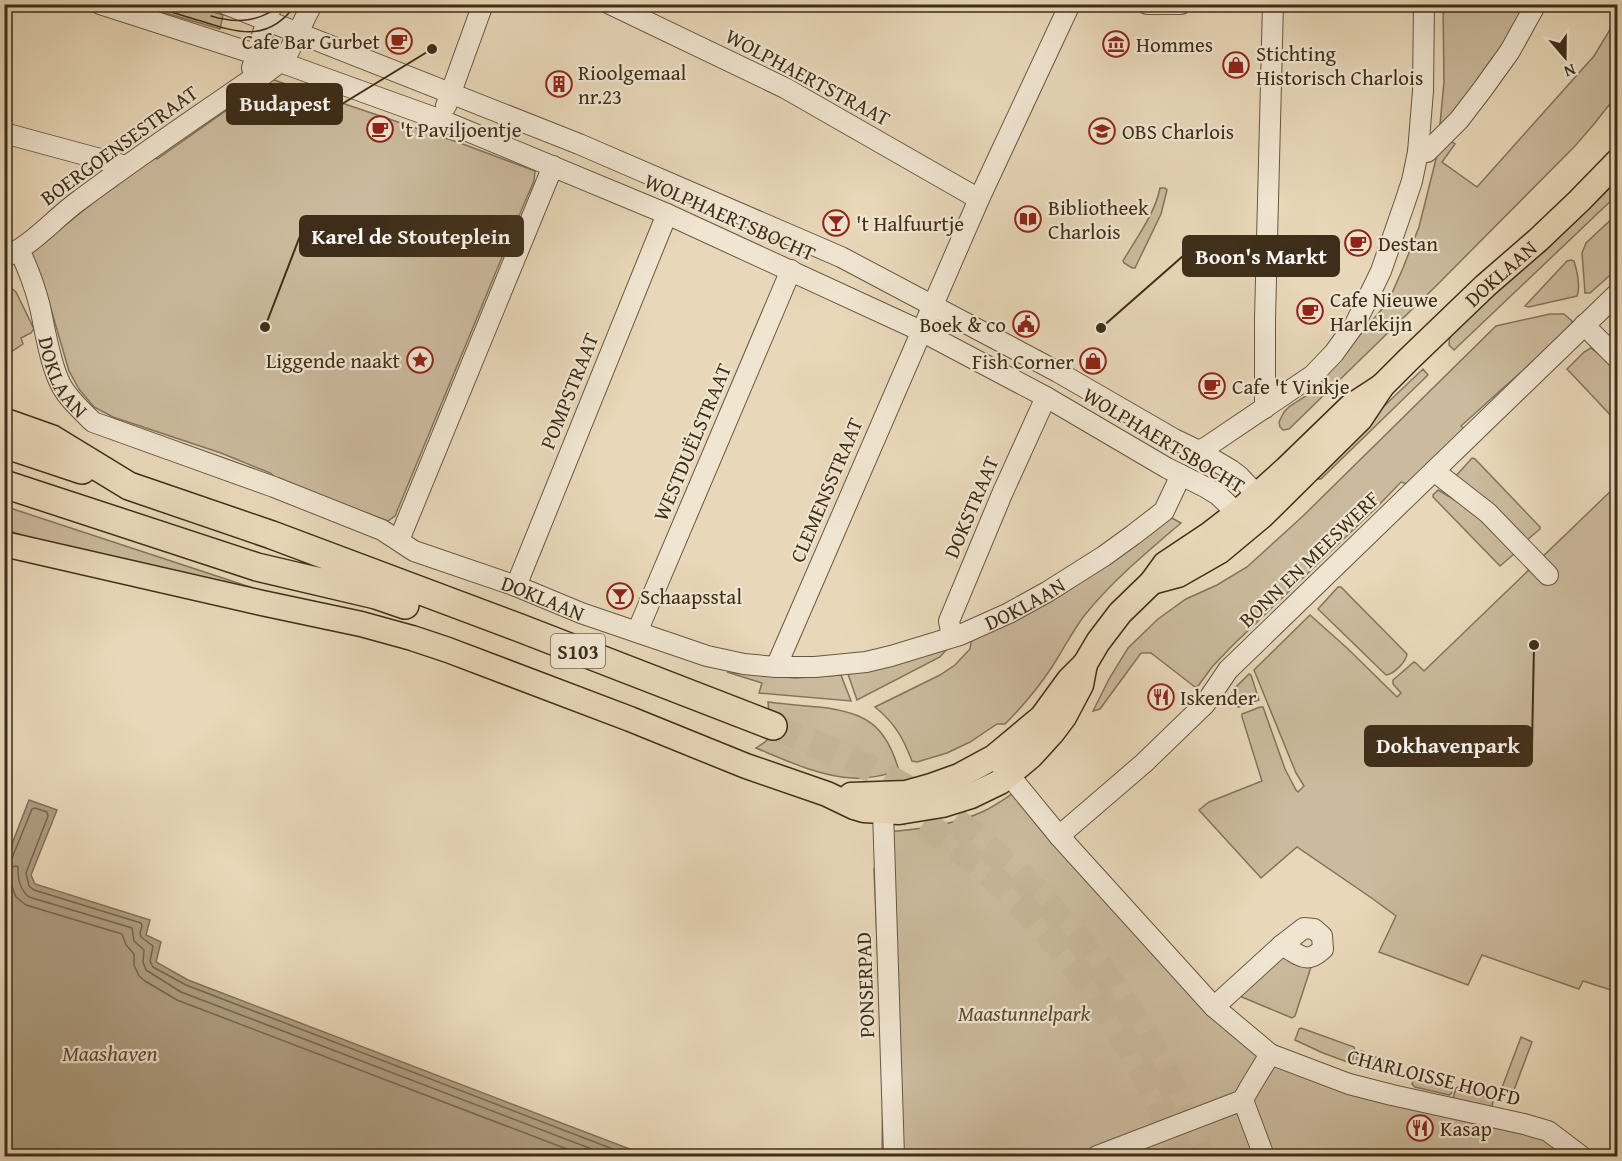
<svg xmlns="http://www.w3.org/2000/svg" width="1622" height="1161" font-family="'Gentium Book Plus',serif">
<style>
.green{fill:#cbba9d;stroke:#84745b;stroke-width:1.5}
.water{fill:#ae9e82;stroke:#817158;stroke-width:1.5}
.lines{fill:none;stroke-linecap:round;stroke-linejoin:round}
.shore{stroke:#76664e;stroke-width:1.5}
.highway-tunnel{stroke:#c6b598;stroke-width:27;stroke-dasharray:27 14;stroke-linecap:butt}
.minor-casing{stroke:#685841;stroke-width:22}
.major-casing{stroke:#3e2e19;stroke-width:27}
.highway-casing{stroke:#3e2e19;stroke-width:30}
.minor{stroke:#f0e5d1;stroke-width:20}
.major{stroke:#e8d7b8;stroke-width:24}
.highway{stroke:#e8d7b8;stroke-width:27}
.tram{stroke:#3e2e19;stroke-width:1.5}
.labels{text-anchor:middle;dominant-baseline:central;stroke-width:4.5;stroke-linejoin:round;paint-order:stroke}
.shield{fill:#f0e5d1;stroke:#736550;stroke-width:1.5}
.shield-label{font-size:20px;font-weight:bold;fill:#3e2e19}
.poi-label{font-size:21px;fill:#3e2e19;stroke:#f0e5d1;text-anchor:start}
.street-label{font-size:21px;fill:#3e2e19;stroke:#f0e5d1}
.park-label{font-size:21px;font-style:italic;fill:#5a4a33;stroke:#f0e5d1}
.water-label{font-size:22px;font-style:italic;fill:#5a4a33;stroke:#f0e5d1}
.leader{fill:none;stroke:#3e2e19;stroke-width:2}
.callout-dot{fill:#3e2e19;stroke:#f0e5d1;stroke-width:2}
.callout{fill:#3e2e19;stroke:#3e2e19;stroke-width:2}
.callout-label{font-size:22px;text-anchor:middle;font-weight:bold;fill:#fff}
</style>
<rect width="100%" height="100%" fill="#e8d7b8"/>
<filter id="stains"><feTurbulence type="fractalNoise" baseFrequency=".00333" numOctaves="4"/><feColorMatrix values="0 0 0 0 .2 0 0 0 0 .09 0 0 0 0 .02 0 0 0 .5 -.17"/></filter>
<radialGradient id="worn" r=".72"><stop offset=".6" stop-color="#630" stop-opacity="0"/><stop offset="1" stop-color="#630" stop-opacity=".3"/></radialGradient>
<!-- green -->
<path class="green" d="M138 5H192L223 15 220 29Z
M1443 5H1531L1502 54 1439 135 1444 82Z
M1617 18V95L1594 124 1575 146 1436 286 1289 429 1283 430 1280 427 1279 422 1284 412 1290 406 1306 396 1322 379 1388 302 1403 268 1419 227 1438 151 1449 140 1455 144 1442 162 1477 187 1594 56Z
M271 79 460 143 535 171 534 181 524 204 395 516 388 521 280 481 270 473 221 453 113 417 94 407 79 389 69 371 44 285 29 254 100 197 118 185 116 181 153 155 157 159Z
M1617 181V195L1454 350 1449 345 1450 334 1519 269 1545 251Z
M1160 188H1165L1167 190 1161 214 1135 268H1132L1124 263 1123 261C1136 238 1155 214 1160 188Z
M1617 214V269L1590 293H1585L1582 253 1586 243Z
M1571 260 1574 261C1577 271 1581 286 1577 296L1529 307 1525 306 1567 261Z
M5 283 16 292 34 329 31 333 21 338 23 344 5 356Z
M1550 314H1564L1572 321 1571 327 1461 426 1464 429 1407 484 1401 482 1377 507 1233 645 1212 667 1198 686 1195 687 1151 653H1141L1100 709 1093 711 1109 679 1128 648 1158 619 1186 599 1217 585 1247 567 1303 516 1496 326Z
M1591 348 1604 358 1617 371V422L1567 369 1584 352Z
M1423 369 1428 375 1321 479H1317L1314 474 1317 470Z
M1472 458 1475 459 1540 527V529L1527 540 1455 477Z
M1617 485V992L1583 981 1579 989 1482 955 1468 985 1379 952 1396 916 1373 899 1297 847 1261 878 1199 810 1209 802 1262 781 1242 717V714L1260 707H1263L1285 769 1296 790 1298 792 1304 786 1296 773 1254 670 1310 615 1347 648 1397 697 1401 693 1393 684V680L1414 662 1416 663 1424 671Z
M1438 490 1472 510 1514 554 1500 566 1433 497V495Z
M4 506 253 588 57 548 5 529Z
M1168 516 1181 523C1147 552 1112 581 1084 616 1072 632 1063 650 1052 667 1038 688 1023 706 1005 724H997L970 742 947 753 917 762 912 761C903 738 895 723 875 707L940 675 955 665 970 649 972 635 1060 596 1107 564Z
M1338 587H1341L1407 654C1406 662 1394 674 1386 675L1318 609Z
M946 646V650L940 657 857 700 848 674 883 668Z
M727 672 795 678 841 675 851 701 759 693 762 683Z
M1249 674 1251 675 1259 700 1238 707 1232 693 1234 689Z
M768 702C785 704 802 706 819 707 866 712 886 725 899 771 884 775 869 779 853 778 821 777 785 760 756 748L765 742 771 736Z
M1020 789 1270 1054 1524 1124 1581 1156H882L883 1080 874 869 884 832C916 830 955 825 984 811 997 805 1008 796 1020 789Z
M1279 954 1310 964 1311 967 1295 1016 1292 1018 1237 995Z
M1301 1028 1354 1047 1355 1050 1352 1062 1350 1063 1323 1053 1295 1040 1299 1029Z
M1521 1037 1532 1042 1511 1098 1500 1093Z
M1361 1051 1397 1066 1396 1073 1394 1075 1358 1064 1356 1062 1358 1053Z
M1417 1073 1451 1085 1453 1087 1451 1094 1449 1095 1415 1087 1412 1084 1416 1074Z
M1458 1087 1493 1100 1492 1108 1455 1100 1453 1098 1456 1088Z"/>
<!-- water -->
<path class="water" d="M29 800 57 810 31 875 35 884 150 920 146 935 161 942 156 962 188 980 648 1156H5V862Z"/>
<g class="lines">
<!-- shore -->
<path class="shore" d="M4 861H9L12 858 32 809 35 808 47 812 48 816 26 873 29 886 34 890 141 923 142 926 140 933 141 937 153 946 150 961 153 967 186 985 631 1156
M4 869 16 866 18 867C18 878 19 889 29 897L132 928 134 941 144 950 143 962 146 970 181 992 610 1156
M4 878 9 879 16 897 26 905 122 934 126 945 134 954V965L139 976 145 981 177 1000 585 1156"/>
<!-- highway-tunnel -->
<path class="highway-tunnel" d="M773 726C821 746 869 765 913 792 1047 877 1147 1009 1202 1156
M889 801C916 816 940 834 964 853 1064 934 1135 1037 1181 1156"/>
<!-- minor casing -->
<g class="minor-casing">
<g id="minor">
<path d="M100 4 280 62 441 120 667 214 921 331 1046 397 1167 468 1205 487 1218 495 1237 513 1262 516 1257 495 1240 477 1231 470 1199 451 1174 439 1058 372 841 257 579 144 225 4"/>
<path d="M610 4 785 88 979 199"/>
<path d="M1147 4H1181"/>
<path d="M252 68 272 4"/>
<path d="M446 106 483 4"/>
<path d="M4 133 126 166"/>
<path d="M1418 152H1427L1459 120 1482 90 1510 51 1536 4"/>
<path id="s1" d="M19 250C28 268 35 287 40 307 45 330 50 363 60 383 67 398 82 411 93 422L274 487 382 530 414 551 516 586 581 613 707 656 744 664 776 667H815L866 662 891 656 960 635 1009 613 1047 592 1104 556 1133 535 1164 511 1181 475"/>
<path d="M4 257C29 248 55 218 77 202 133 160 191 121 249 81L263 75 280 62 289 51 312 4"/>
<path d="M1584 325 1618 359"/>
<path d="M1265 408V319L1273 4"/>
<path d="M1199 451 1208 446 1313 375 1334 353 1355 324 1367 300 1381 271 1404 205 1412 181 1418 152 1423 91 1424 4"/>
<path d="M1434 471 1488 513 1548 575"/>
<path d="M399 540 553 166"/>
<path d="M516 586 667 214"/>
<path d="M637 632 791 270"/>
<path d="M952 637 949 621 1002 494 1046 397"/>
<path d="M776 667 979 199 1070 4"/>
<path d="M1000 764 1059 836 1214 1007 1270 1054C1261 1070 1251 1084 1243 1100L1097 1156"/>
<path d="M883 811 894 1156"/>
<path d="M1059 836 1144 763 1205 704 1228 670 1618 293"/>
<path d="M1304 928 1314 929 1322 936 1323 949C1306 965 1300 955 1282 945Z"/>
<path d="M1214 1007 1282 945"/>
<path d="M1270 1054 1349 1084 1392 1095 1524 1124 1548 1131 1581 1156"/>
<path d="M1243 1100 1264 1156"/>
</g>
</g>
<!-- major casing -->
<g class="major-casing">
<g id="major">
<path d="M4 544 262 603 361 624 412 638 448 650 630 719 746 766 827 794 854 807 864 810 899 812 942 805 971 796 1000 782 1031 756 1052 733 1064 717 1081 685 1085 664"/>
<path id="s2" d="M1152 582 1178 575 1220 551 1262 516 1353 426 1360 419 1382 386 1409 359 1485 286 1538 240 1579 201 1618 161"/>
<path d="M851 795 906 793 931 786 959 776 994 757 1042 717 1069 680 1085 664 1098 642 1120 613 1152 582 1165 564 1210 534 1237 513 1286 469 1350 407 1382 386"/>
</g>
</g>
<!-- highway casing -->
<g class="highway-casing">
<path id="highway" d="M4 422 52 439 129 486 272 535 520 628 773 726
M4 444 82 470
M4 484 257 567 376 595 405 605"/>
</g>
<!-- minor -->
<use href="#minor" class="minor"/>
<!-- major -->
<use href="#major" class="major"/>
<!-- highway -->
<use href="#highway" class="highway"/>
<!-- tram -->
<path class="tram" d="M147 4C165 10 183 16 201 21 238 33 269 43 296 4
M211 16C237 24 260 22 282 4"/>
</g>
<!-- icons -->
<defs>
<g id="cafe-ring" transform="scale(1.35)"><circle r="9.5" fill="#f0e5d1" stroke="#8f2418" stroke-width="1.5"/><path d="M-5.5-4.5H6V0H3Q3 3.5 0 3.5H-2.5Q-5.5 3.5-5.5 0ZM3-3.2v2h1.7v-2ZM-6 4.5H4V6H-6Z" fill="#8f2418"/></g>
<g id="museum-ring" transform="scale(1.35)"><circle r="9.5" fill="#f0e5d1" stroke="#8f2418" stroke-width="1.5"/><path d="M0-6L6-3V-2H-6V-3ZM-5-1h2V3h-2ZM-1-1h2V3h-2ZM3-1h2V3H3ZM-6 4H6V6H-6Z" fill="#8f2418"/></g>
<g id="shop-ring" transform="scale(1.35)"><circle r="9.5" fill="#f0e5d1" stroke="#8f2418" stroke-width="1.5"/><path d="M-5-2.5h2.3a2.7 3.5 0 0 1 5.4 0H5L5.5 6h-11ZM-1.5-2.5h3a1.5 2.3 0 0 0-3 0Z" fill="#8f2418"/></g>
<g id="building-ring" transform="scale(1.35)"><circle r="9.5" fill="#f0e5d1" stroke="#8f2418" stroke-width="1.5"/><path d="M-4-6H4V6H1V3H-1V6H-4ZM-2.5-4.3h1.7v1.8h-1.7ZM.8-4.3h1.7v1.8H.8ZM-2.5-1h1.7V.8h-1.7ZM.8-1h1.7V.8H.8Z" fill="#8f2418"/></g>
<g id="school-ring" transform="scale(1.35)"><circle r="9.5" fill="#f0e5d1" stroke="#8f2418" stroke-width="1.5"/><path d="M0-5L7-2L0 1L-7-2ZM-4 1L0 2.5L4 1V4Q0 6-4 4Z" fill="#8f2418"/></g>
<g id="library-ring" transform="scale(1.35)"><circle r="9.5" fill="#f0e5d1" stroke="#8f2418" stroke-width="1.5"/><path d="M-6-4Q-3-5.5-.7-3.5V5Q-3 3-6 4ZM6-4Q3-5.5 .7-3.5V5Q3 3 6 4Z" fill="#8f2418"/></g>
<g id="bar-ring" transform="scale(1.35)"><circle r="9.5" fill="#f0e5d1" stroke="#8f2418" stroke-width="1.5"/><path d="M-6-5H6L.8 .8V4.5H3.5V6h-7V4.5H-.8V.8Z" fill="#8f2418"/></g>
<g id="civic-ring" transform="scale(1.35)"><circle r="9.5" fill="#f0e5d1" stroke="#8f2418" stroke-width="1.5"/><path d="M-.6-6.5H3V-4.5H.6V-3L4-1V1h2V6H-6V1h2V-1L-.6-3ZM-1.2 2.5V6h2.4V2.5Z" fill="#8f2418"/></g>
<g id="sight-ring" transform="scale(1.35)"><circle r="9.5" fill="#f0e5d1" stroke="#8f2418" stroke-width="1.5"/><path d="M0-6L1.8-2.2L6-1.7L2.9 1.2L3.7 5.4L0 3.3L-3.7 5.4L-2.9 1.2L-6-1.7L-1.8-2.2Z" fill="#8f2418"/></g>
<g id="restaurant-ring" transform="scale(1.35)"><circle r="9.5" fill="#f0e5d1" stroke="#8f2418" stroke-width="1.5"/><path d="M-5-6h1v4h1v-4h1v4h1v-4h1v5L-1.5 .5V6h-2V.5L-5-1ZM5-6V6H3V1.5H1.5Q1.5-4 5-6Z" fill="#8f2418"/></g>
</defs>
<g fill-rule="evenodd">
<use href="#cafe-ring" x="399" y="41"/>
<use href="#museum-ring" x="1116" y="44"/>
<use href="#shop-ring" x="1236" y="65"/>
<use href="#building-ring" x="559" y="84"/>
<use href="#cafe-ring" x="380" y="129"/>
<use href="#school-ring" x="1102" y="131"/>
<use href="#library-ring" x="1028" y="219"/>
<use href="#bar-ring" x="836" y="223"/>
<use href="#cafe-ring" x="1358" y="243"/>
<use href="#cafe-ring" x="1310" y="311"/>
<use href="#civic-ring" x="1026" y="324"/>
<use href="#sight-ring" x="420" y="360"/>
<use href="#shop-ring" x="1093" y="361"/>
<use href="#cafe-ring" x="1212" y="386"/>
<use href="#bar-ring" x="620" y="596"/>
<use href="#restaurant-ring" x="1161" y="697"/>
<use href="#restaurant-ring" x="1420" y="1128"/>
</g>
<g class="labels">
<!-- shield labels -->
<rect class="shield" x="551" y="634" width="54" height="34" rx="4.5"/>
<g class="shield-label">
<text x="578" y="651">S103</text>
</g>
<!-- poi labels -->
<g class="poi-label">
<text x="380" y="41" text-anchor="end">Cafe Bar Gurbet</text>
<text x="1136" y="44">Hommes</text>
<text x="1256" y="53">Stichting<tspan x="1256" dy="24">Historisch Charlois</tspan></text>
<text x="578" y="72">Rioolgemaal<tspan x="578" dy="24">nr.23</tspan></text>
<text x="400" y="129">'t Paviljoentje</text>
<text x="1122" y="131">OBS Charlois</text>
<text x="1048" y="207">Bibliotheek<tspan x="1048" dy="24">Charlois</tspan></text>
<text x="856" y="223">'t Halfuurtje</text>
<text x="1378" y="243">Destan</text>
<text x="1330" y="299">Cafe Nieuwe<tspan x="1330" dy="24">Harlekijn</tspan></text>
<text x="1006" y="324" text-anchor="end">Boek &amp; co</text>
<text x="400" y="360" text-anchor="end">Liggende naakt</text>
<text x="1074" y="361" text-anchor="end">Fish Corner</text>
<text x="1232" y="386">Cafe 't Vinkje</text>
<text x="640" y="596">Schaapsstal</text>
<text x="1180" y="697">Iskender</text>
<text x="1440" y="1128">Kasap</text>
</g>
<!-- street labels -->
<g class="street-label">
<text transform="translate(808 77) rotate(28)">WOLPHAERTSTRAAT</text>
<text transform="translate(119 145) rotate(-36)">BOERGOENSESTRAAT</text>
<text transform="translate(730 217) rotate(24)">WOLPHAERTSBOCHT</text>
<text stroke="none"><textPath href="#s2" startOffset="471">DOKLAAN</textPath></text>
<text stroke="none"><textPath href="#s1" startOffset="135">DOKLAAN</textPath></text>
<text transform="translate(569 391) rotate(-68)">POMPSTRAAT</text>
<text transform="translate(1164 440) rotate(31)">WOLPHAERTSBOCHT</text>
<text transform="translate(692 442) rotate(-67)">WESTDUËLSTRAAT</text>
<text transform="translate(826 490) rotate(-67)">CLEMENSSTRAAT</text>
<text transform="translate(971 507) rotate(-67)">DOKSTRAAT</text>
<text transform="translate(1309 559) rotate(-44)">BONN EN MEESWERF</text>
<text stroke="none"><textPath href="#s1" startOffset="675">DOKLAAN</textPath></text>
<text stroke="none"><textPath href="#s1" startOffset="1179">DOKLAAN</textPath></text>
<text transform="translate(865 985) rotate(-92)">PONSERPAD</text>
<text transform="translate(1434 1077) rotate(14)">CHARLOISSE HOOFD</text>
</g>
<!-- park labels -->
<g class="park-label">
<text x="1024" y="1013">Maastunnelpark</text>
</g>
<!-- water labels -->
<g class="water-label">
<text x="110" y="1053">Maashaven</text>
</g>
</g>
<!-- callouts -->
<path class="leader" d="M432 49L342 104M265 327L300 236M1101 328L1183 256M1534 645L1532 746"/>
<g class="callout-dot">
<circle cx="432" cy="49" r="6"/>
<circle cx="265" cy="327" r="6"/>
<circle cx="1101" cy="328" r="6"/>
<circle cx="1534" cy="645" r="6"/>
</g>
<g class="callout">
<rect x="227" y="84" width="115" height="40" rx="6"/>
<rect x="300" y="216" width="223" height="40" rx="6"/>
<rect x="1183" y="236" width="156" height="40" rx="6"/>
<rect x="1365" y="726" width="167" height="40" rx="6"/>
</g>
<g class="callout-label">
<text x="285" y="111">Budapest</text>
<text x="411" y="244">Karel de Stouteplein</text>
<text x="1261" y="264">Boon's Markt</text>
<text x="1448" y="753">Dokhavenpark</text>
</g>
<!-- margin -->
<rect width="1622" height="1161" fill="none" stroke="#e8d7b8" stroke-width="24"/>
<rect x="6" y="6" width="1610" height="1149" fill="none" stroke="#3e2e19" stroke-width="3"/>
<rect x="12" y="12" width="1598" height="1137" fill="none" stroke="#3e2e19" stroke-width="1.5"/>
<!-- north arrow -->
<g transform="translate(1565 57) rotate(160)" stroke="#f0e5d1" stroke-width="4.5" paint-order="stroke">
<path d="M0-4.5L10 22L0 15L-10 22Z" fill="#3e2e19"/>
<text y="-9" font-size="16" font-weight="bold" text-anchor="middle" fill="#3e2e19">N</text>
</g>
<rect width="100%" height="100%" filter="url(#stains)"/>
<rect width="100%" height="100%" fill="url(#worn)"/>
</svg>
